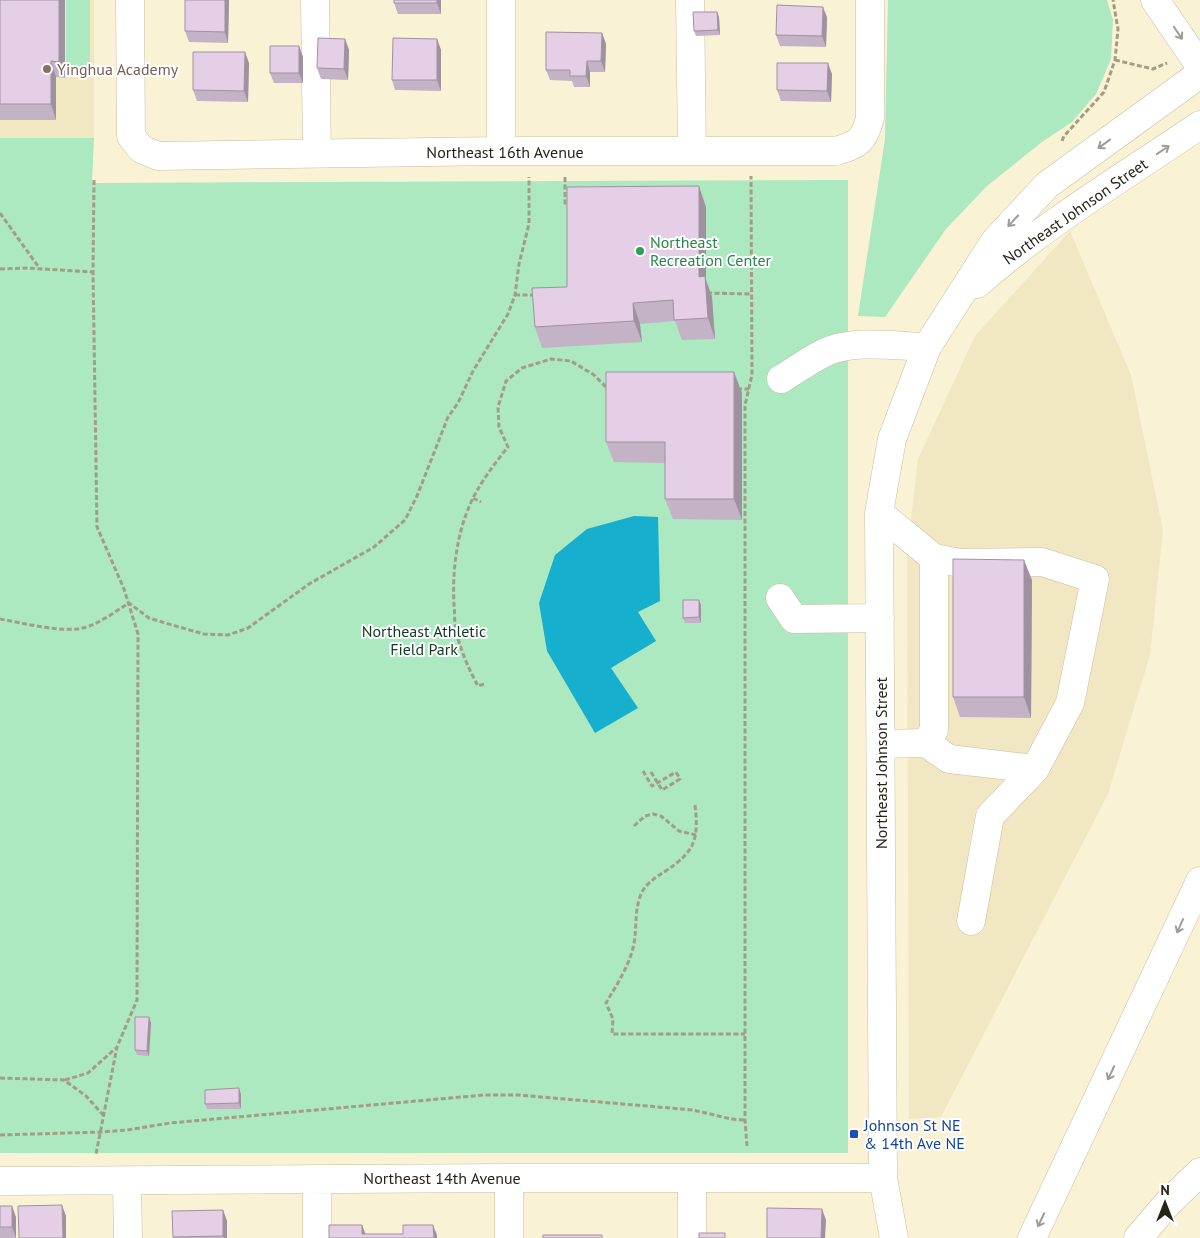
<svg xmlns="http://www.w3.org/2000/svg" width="1200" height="1238" font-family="'PT Sans',sans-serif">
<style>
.built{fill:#f2e7c3}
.green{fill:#ace8c0}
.water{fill:#16afce}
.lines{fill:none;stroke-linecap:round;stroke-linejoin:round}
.minor-casing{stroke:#c6bea2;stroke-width:29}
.major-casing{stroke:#c6bea2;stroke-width:29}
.highway-casing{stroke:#c6bea2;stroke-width:29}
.path{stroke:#a39d87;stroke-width:3;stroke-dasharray:5 2.5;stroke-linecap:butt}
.minor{stroke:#fff;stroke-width:28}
.major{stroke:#fff;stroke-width:28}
.highway{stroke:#fff;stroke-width:28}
.path-bridge{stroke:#a39d87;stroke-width:3;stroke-dasharray:5 2.5;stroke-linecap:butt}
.wall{fill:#c4b2c6}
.shaded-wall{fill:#a091a1}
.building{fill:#e4cfe6;stroke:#a091a1}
.oneway{stroke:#9e9c98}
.education-dot{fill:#8d6e63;stroke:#fff;stroke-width:2}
.leisure-dot{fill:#2e9e5b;stroke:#fff;stroke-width:2}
.transit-dot{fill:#1a4fb4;stroke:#fff;stroke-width:2}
.labels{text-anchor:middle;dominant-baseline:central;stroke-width:4;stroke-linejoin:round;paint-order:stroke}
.education-label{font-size:16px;fill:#785e54;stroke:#fff;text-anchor:start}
.street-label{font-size:16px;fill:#272319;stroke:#fff}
.leisure-label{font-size:16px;fill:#27864d;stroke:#fff;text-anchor:start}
.park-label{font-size:16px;fill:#113821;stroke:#fff}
.transit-label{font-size:16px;fill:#164399;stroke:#fff;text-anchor:start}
</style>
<rect width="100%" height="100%" fill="#faf2d4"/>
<!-- built -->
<path class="built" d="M0 0H94V138H0Z
M1070 231 1131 375 1163 530 1150 655 1108 794 941 1117 909 1119 907 552 918 459 975 336Z"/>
<!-- green -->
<path class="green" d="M66 0H90V69H66Z
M888 0H1107L1113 20 1111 59 1096 94 1072 122 1042 142 987 186 946 229 885 317 858 316 885 139Z
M0 138H94L92 183 848 180V1153H0Z"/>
<!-- water -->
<path class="water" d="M634 516 658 517 660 601 638 612 656 641 611 668 638 708 595 733 547 651 539 603 555 555 587 529Z"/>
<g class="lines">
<!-- minor casing -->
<g class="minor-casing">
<path id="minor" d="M130 0 131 136 141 149 158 156 501 151H836C859 144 864 141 870 118V0
M315 0 317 153
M690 0 692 151
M501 151V0
M977 284C1045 224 1125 176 1200 125
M781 379C795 371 809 360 824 353 852 339 896 346 927 347
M879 513 934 558 960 563 1042 562 1095 579 1070 703 1035 769 990 816 971 921
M780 598 794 619 880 618
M926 743 949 759 1035 769
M881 744 926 743 934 730V558
M692 1178V1238
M317 1179V1238
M0 1181 509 1178H883
M127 1181 128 1238
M509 1238V1178
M894 1238 883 1178 879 513 892 439 927 347 995 241 1047 185 1200 74"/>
</g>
<!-- major casing -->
<g class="major-casing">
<path id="major" d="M1155 0 1200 66"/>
</g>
<!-- highway casing -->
<g class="highway-casing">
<path id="highway" d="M1032 1238 1200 881
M1138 1238 1167 1204 1200 1172"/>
</g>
<!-- path -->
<path class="path" d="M1115 60 1153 69 1167 63
M1062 141 1064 136 1104 92 1115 60 1118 29 1113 0
M565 177V207
M94 180 93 272 97 527 124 589 138 634 137 1000 117 1047 96 1154
M0 213 40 269
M0 269 27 268 93 272
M707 293 751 294
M515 295H534
M737 389H749
M473 498 481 502
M0 619C23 623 53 631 77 629 95 627 113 613 129 603L149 618 172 625 204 634 228 635 248 628 309 584 374 547 405 520 417 496 448 417 458 403 473 371 508 314 515 295 519 264 529 224V177
M484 684 478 686C469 670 459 647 456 629 454 622 455 613 454 606 452 569 457 531 473 498 483 479 495 463 508 447L499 427 498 407 506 381 522 368 551 359 571 361 594 375 608 389
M643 771 652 786 676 772
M695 805C699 840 695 852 664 872 656 877 647 883 642 892 633 911 638 929 633 948 628 968 616 986 606 1003L613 1019 612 1034H745
M634 826 645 816 653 814 661 816 679 831 696 835
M0 1078 64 1080 86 1096 105 1117
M65 1080 88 1073 116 1048
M0 1135 102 1132 127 1130 170 1123 484 1095H518L693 1110 731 1119 745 1120
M747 1146 745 1120V405L752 375 751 176"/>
<!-- minor -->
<use href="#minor" class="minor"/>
<!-- major -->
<use href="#major" class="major"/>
<!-- highway -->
<use href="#highway" class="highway"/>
<!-- path-bridge -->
<path class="path-bridge" d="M651 772 662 790 680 779 676 772"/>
</g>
<!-- wall -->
<path class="wall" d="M0 0H65V78L56 77V120H0Z
M185 0H229L228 43 189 42 185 31Z
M441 0V14H398L394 3Z
M717 12 719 17 720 35 696 36 694 31Z
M827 17 826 47 780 46 776 35Z
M602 33 606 44 605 72H590V87H574L572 81 550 80 546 70Z
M345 39 349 50 348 80 321 79 317 68Z
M437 39 441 50V91L395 90 392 80Z
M299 46 303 57V83H274L270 73Z
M249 63 248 102 197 101 193 90Z
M832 74 831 102 781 101 777 90Z
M706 207V280L712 297 715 339 682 340 675 321 640 324 642 342 542 348 535 327 567 287Z
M742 393V520L673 519 665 499V463L614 462 606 442Z
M1032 580 1031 718 960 717 953 697Z
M699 600 701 605V623H685L683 618Z
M149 1017 151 1023 149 1056 137 1055 135 1050Z
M241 1094V1109H207L205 1104Z
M0 1206 16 1217V1238H0Z
M223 1210 227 1221V1238H173V1237Z"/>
<!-- shaded-wall -->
<path class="shaded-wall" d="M59 0H65V78L59 62Z
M225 0H229L228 43 225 32Z
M437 0H441V14L437 3Z
M823 7 827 17 826 47 822 36Z
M717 12 719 17 720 35 718 30Z
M602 33 606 44 605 72 601 61Z
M345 39 349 50 348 80 344 69Z
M437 39 441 50V91L437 80Z
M299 46 303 57V83L299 73Z
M245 52 249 63 248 102 244 91Z
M51 61 56 77V120L51 104Z
M587 61 590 72V87L586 76Z
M828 63 832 74 831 102 827 91Z
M699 186 706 207V280L712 297 715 339 708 318 699 277Z
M633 303 640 324 642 342 634 321Z
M734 372 742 393V520L734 499Z
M1024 560 1032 580 1031 718 1024 697Z
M699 600 701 605V623L699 617Z
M149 1017 151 1023 149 1056 147 1051Z
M239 1088 241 1094V1109L239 1103Z
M62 1205 66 1216V1238H63Z
M12 1206 16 1217V1238L12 1227Z
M822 1209 826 1220 825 1238H821Z
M223 1210 227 1221V1238H224L223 1236Z
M362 1225 366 1235 362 1234Z
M433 1225 437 1235V1238H434Z"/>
<!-- building -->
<path class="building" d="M0 0H59V62L51 61V104H0Z
M185 0H225V32L185 31Z
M394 0H437V3H394Z
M777 5 823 7 822 36 776 35Z
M693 12H717L718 30 694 31Z
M546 32 602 33 601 61H587L586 76H570V70H546Z
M318 38 345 39 344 69 317 68Z
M393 38 437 39V80H392Z
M270 46H299V73H270Z
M193 52H245L244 91 193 90Z
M777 63H828L827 91 777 90Z
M699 186V277L705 276 708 318 674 320 673 300 633 303 634 321 535 327 532 288 567 287V187Z
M606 372H734V499H665V442H606Z
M953 559 1024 560V697H953Z
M683 600H699V617L683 618Z
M135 1017H149L147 1051 135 1050Z
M239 1088V1103L205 1104V1090Z
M62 1205 63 1238H19L18 1206Z
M0 1206H12V1227H0Z
M767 1208 822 1209 821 1238H767Z
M223 1210V1236L173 1237 172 1211Z
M329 1225H362V1234H403V1225H433L434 1238H329Z
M699 1233H725V1238H699Z
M543 1235H602V1238H543Z"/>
<!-- one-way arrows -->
<defs><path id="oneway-shaft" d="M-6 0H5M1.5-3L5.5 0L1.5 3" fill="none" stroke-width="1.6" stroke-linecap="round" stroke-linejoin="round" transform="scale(1.25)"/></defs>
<g class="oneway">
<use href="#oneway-shaft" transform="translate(1178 33) rotate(56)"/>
<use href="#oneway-shaft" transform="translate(1104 144) rotate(144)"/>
<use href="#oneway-shaft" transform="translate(1163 150) rotate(-34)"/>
<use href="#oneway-shaft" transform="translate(1013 221) rotate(133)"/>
<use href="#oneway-shaft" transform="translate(1180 926) rotate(114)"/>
<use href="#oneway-shaft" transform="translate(1111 1073) rotate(115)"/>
<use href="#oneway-shaft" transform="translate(1041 1220) rotate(115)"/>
</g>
<!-- markers -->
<circle class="education-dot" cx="47" cy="69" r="5"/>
<circle class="leisure-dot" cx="640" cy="251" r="5"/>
<rect class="transit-dot" x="849" y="1129" width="10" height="10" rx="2.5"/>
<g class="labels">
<!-- education labels -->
<g class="education-label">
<text x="57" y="69">Yinghua Academy</text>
</g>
<!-- street labels -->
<g class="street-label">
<text x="505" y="152">Northeast 16th Avenue</text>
<text transform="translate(1075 211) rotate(-35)">Northeast Johnson Street</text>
<text transform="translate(881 763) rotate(-90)">Northeast Johnson Street</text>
<text x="442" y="1178">Northeast 14th Avenue</text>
</g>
<!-- leisure labels -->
<g class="leisure-label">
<text x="650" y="242">Northeast<tspan x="650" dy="18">Recreation Center</tspan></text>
</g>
<!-- park labels -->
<g class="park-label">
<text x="424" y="631">Northeast Athletic<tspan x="424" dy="18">Field Park</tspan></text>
</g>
<!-- transit labels -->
<g class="transit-label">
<text x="864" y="1125">Johnson St NE<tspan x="864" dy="18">&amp; 14th Ave NE</tspan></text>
</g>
</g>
<!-- north arrow -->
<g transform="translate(1165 1203)" stroke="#ffffff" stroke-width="4" paint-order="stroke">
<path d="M0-4L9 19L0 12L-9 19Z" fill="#272319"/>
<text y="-8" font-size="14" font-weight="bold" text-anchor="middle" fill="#272319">N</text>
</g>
</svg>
